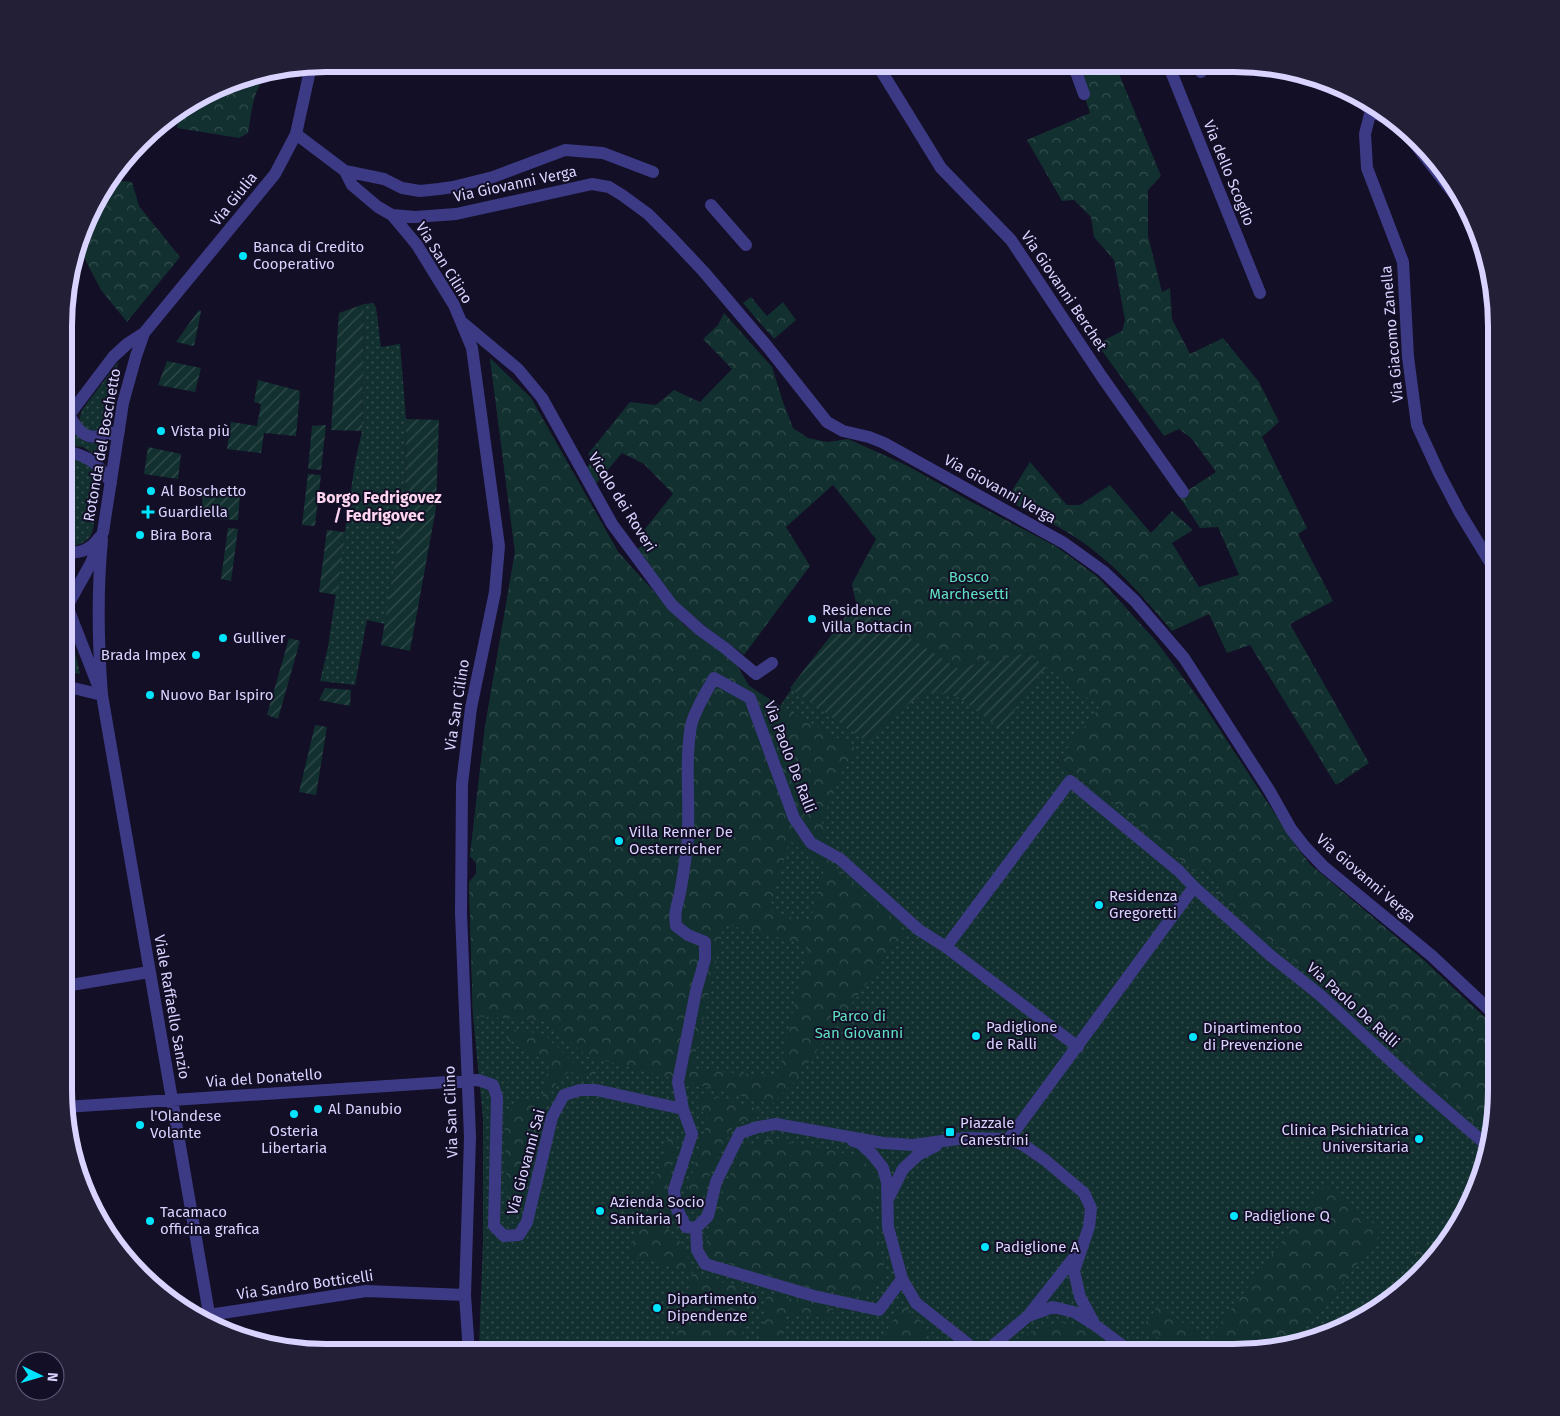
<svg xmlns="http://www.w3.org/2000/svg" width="1560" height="1416" font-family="'Fira Sans',sans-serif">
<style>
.grass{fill:url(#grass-dots)}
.forest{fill:url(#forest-crowns);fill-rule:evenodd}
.garden{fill:url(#garden-furrows)}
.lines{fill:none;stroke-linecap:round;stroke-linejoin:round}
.pedestrian{stroke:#3d3a85;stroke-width:12}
.minor{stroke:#3d3a85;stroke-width:12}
.tertiary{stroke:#3d3a85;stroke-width:12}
.poi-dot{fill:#00e5ff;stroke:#130f26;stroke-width:2}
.labels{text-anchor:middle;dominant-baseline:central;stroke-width:4;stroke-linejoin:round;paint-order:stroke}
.street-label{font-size:15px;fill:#d9d4ff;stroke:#130f26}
.poi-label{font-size:15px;fill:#d9d4ff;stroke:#130f26;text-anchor:start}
.park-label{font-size:15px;fill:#5fe0c0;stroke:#130f26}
.neighbourhood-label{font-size:16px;font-weight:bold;fill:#ffd6f0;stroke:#130f26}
.rim{fill:none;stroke:#d9d4ff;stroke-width:6}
</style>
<defs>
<pattern id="grass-dots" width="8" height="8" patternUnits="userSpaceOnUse" patternTransform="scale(1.25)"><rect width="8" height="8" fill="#12302f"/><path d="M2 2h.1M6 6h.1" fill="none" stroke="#344d4e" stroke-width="1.8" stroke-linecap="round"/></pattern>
<pattern id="forest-crowns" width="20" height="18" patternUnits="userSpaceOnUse" patternTransform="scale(1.25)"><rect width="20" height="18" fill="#12302f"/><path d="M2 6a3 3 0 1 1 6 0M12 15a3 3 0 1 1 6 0" fill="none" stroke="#344d4e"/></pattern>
<pattern id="garden-furrows" width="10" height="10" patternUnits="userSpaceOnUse" patternTransform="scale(1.25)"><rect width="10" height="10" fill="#12302f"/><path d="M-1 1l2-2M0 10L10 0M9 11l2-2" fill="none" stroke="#344d4e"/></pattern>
</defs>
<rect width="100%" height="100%" fill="#130f26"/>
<!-- grass -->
<path class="grass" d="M373 303 376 307 381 347 400 344 406 419 405 503 385 624 367 620 355 685 320 681 328 647 355 463 362 431 364 304Z
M490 358 531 398 618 552 684 625 735 662 749 686 780 706 805 669 831 637 856 603 957 668 1027 653 1101 707 1057 762 1202 866 1221 886 1215 893 1324 986 1491 1138 1469 1205 1407 1287 1334 1332 1250 1352H512L479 1348 483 1241V1119L473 1016 469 882 476 874V863L470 856 485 727 515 552Z
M118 362 108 422C99 438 88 434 79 421L82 410Z
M71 427C79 440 89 446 105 442L102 460 83 447 66 445V436Z
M72 457C81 461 89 463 95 471 101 481 96 527 90 537 85 543 73 548 66 546V458Z
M69 627 80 674 65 671V637Z"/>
<!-- forest -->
<path class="forest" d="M1073 64H1115L1161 176 1148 190V236L1162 292 1170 288 1172 319 1190 354 1223 338 1259 382 1279 422 1262 437 1307 528 1298 534 1333 601 1290 624 1369 763 1336 785 1250 645 1227 653 1209 614 1172 631C1149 604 1126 576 1098 554 1071 531 1037 516 1006 500L1030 462 1067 505H1080L1110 485 1151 533 1172 511 1193 530 1172 543 1199 587 1239 575 1218 527 1200 528 1179 496 1216 472 1192 439 1179 429 1164 436 1097 344 1122 331 1125 320 1114 260 1094 237 1091 217 1074 200 1062 201 1027 140 1090 113Z
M273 73C252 83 252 113 248 133L239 138 177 128 178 115 242 78Z
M112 180 132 182 139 206 180 257 127 322 101 290 80 250 99 195Z
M751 297 767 316 783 302 796 320 774 339 743 303Z
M724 313 772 367 783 402 793 428 808 438 827 442 848 439 906 465 970 501 1057 547 1098 577 1156 641 1205 707 1296 846 1311 865 1425 961 1496 1028V1090L1491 1138 1324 986 1215 893 1221 886 1202 866 1194 871 1110 800 1057 762 1100 707 1027 653 957 668 856 603 852 584 876 539 833 485 786 527 810 566 744 655 706 627 675 601 635 551 645 543 640 535 673 494 644 464 622 453 595 485 586 468 594 460 588 454 630 402 656 405 674 390 700 402 732 369 703 339 718 325Z
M490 358 531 398 618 552 684 625 735 662 749 686 780 706 857 749 836 782 822 823 829 862 906 930 793 1083 772 1104 586 1056 548 1021 473 1016 469 882 476 874V863L470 856 485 727 515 552ZM790 840 823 871 810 922 769 911ZM724 924 808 945 778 1077 692 1069Z
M509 1029 544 1034 579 1068 596 1070 595 1076 568 1072 556 1083 543 1108 521 1214 508 1212 504 1110C513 1111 517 1106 521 1099L542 1101 550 1059 528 1055 526 1047 520 1043 508 1041Z
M697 1092 762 1110 756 1119 734 1124 708 1179 704 1200 695 1204 689 1201 688 1188 708 1119 696 1104Z
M669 1135 677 1137 674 1158 661 1209 667 1228 680 1241 690 1262 701 1277 749 1289 744 1325 739 1348 727 1344 725 1352H673L693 1271 629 1256 643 1198 657 1176Z
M766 1138 821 1148 860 1157 878 1178 874 1217 885 1272 870 1295 820 1291 716 1260 705 1248 712 1219 741 1148Z
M1325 1185 1383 1231 1314 1319 1285 1344 1250 1352H1177L1143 1326 1159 1305 1207 1341Z
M1424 1239 1437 1248 1425 1264 1413 1254Z
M767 1293 833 1309 832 1319 787 1313 777 1352H757L764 1322Z
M903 1305 921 1321 925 1336 936 1352H877L887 1330Z
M1065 1322 1089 1329 1116 1352H1005L1032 1331Z"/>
<!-- garden -->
<path class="garden" d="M364 304 362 431 331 430 339 313Z
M200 310 201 312 194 346 176 342 198 311Z
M167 361 201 368 195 392 158 385Z
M258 380 300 391 296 436 264 433 261 453 227 449 231 422 257 426 261 404 254 402Z
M406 419 439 420 436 508 410 651 381 645 405 503Z
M326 425 321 470 308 469 312 426Z
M148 447 181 454 178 479 144 474Z
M308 474 321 475 315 526 302 525Z
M203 491 240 493 238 520 201 518Z
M228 528 238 529 231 581 221 579Z
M327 530 345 532 337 595 319 592Z
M856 603 957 668 1027 653 1046 667 1001 729C988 720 976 710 964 701 923 675 894 716 869 743L790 688Z
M289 638 300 641 278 719 267 715Z
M325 688 351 690 350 706 319 700Z
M315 725 327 727 316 795 299 792Z"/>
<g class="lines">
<!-- pedestrian -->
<path class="pedestrian" d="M711 205 746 245"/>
<!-- minor -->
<path class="minor" d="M877 64 941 168 1011 240 1102 377 1183 492
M1073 64 1084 94
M1168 64 1260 293
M1198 64 1201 72
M1348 91 1371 110 1383 117
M1371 110 1365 134 1367 168 1403 262 1408 357 1417 425 1439 473 1460 513 1496 572
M1402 131 1412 140 1465 208
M296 134 345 171 352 185 378 207 392 215 417 245 454 305 472 348 499 546 495 592 471 708 462 784 461 913 470 1137 465 1295 469 1352
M345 171 384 179 402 188 420 191 439 189 453 187 493 177 565 150 603 153 653 172
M392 215 415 217 456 214 592 184 609 187 622 195 648 214 672 238 704 272 766 345 827 422 843 431 869 437 884 443 1064 543 1103 571 1135 601 1184 658 1269 790 1291 829 1305 847 1324 867 1432 956 1496 1016
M463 323 518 369 542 398 612 524 672 605 700 630 725 648 756 674 772 663
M102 540C97 592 98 643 102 695L211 1325
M67 606 97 683
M65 686 102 695
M946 947 1070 781 1179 871 1194 887 1271 956 1320 995 1415 1083 1489 1147
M65 986 149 972
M65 1107 478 1080 493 1085 497 1097 494 1226 504 1236 519 1235 527 1222 552 1117 564 1095 580 1090H596L683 1109 692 1134 674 1190 676 1207 686 1227 696 1228
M683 1109 678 1082 696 991 705 959V942L688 935 676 926C674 911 677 907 680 893 683 878 685 862 687 847 691 807 684 766 691 726 695 709 706 693 714 678L750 698 794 818 811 843 840 859 919 930 946 947 1078 1047
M1009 1139 1194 887
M853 1141 860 1143 872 1154 883 1168 887 1182 888 1227 902 1279 916 1303 973 1348 991 1347 1028 1316 1053 1307 1074 1312 1095 1325 1131 1352
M889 1197 903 1169 918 1155 936 1146
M902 1279 879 1310 814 1296 705 1264 697 1250 696 1228 708 1216 716 1182 740 1133 758 1127 776 1124 883 1143 913 1145 965 1138 1009 1139 1025 1146 1045 1160 1084 1193 1091 1208 1089 1227 1074 1271 1080 1297 1095 1325
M209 1315 366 1291 465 1295
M1028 1316 1076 1255"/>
<!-- tertiary -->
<path class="tertiary" d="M69 415C83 441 92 440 119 431
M66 419 113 357 127 344 144 333 275 174 296 134 311 66
M66 452C87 454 100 465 111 483
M65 554C80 552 90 551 99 538
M65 610 91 563 103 532 123 403 136 356 144 333"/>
</g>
<!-- markers -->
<g class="poi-dot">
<circle cx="243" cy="256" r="5"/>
<circle cx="161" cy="431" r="5"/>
<circle cx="151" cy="491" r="5"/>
<path d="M145.5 504.5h5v5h5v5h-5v5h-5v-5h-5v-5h5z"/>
<circle cx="140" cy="535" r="5"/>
<circle cx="812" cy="619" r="5"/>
<circle cx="223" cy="638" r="5"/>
<circle cx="196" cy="655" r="5"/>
<circle cx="150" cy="695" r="5"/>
<circle cx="619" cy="841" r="5"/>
<circle cx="1099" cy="905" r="5"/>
<circle cx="976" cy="1036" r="5"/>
<circle cx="1193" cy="1037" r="5"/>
<circle cx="318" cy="1109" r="5"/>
<circle cx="294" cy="1114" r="5"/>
<circle cx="140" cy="1125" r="5"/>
<rect x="945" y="1127" width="10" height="10" rx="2.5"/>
<circle cx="1419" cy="1139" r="5"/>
<circle cx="600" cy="1211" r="5"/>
<circle cx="1234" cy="1216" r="5"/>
<circle cx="150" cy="1221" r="5"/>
<circle cx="985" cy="1247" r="5"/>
<circle cx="657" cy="1308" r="5"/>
</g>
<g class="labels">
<!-- street labels -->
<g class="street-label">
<text transform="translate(1229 173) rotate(68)">Via dello Scoglio</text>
<text transform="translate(515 184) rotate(-12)">Via Giovanni Verga</text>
<text transform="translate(234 199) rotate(-51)">Via Giulia</text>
<text transform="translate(444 263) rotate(58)">Via San Cilino</text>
<text transform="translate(1064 291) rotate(56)">Via Giovanni Berchet</text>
<text transform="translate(1392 334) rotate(-95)">Via Giacomo Zanella</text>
<text transform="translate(102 445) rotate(-80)">Rotonda del Boschetto</text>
<text transform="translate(1000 489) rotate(29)">Via Giovanni Verga</text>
<text transform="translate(622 502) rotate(58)">Vicolo dei Roveri</text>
<text transform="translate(457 705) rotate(-81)">Via San Cilino</text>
<text transform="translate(790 757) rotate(69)">Via Paolo De Ralli</text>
<text transform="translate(1366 878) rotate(41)">Via Giovanni Verga</text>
<text transform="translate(1353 1005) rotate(42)">Via Paolo De Ralli</text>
<text transform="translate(172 1007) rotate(80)">Viale Raffaello Sanzio</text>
<text transform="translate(264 1078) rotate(-4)">Via del Donatello</text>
<text transform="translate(451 1112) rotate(-92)">Via San Cilino</text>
<text transform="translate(526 1162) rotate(-75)">Via Giovanni Sai</text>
<text transform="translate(305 1285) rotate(-8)">Via Sandro Botticelli</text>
</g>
<!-- poi labels -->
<g class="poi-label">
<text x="253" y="247">Banca di Credito<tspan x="253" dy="17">Cooperativo</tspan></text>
<text x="171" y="431">Vista più</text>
<text x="161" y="491">Al Boschetto</text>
<text x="158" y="512">Guardiella</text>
<text x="150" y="535">Bira Bora</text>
<text x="822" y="610">Residence<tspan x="822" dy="17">Villa Bottacin</tspan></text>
<text x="233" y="638">Gulliver</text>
<text x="186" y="655" text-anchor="end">Brada Impex</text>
<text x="160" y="695">Nuovo Bar Ispiro</text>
<text x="629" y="832">Villa Renner De<tspan x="629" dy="17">Oesterreicher</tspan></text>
<text x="1109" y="896">Residenza<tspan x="1109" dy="17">Gregoretti</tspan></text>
<text x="986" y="1027">Padiglione<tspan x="986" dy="17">de Ralli</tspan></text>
<text x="1203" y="1028">Dipartimentoo<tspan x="1203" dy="17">di Prevenzione</tspan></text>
<text x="328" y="1109">Al Danubio</text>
<text x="150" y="1116">l'Olandese<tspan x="150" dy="17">Volante</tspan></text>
<text x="960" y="1123">Piazzale<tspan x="960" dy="17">Canestrini</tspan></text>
<text x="1409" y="1130" text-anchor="end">Clinica Psichiatrica<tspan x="1409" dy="17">Universitaria</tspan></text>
<text x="294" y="1131" text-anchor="middle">Osteria<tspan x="294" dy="17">Libertaria</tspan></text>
<text x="610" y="1202">Azienda Socio<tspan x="610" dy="17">Sanitaria 1</tspan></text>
<text x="160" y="1212">Tacamaco<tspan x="160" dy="17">officina grafica</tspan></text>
<text x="1244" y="1216">Padiglione Q</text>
<text x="995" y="1247">Padiglione A</text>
<text x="667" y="1299">Dipartimento<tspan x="667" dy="17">Dipendenze</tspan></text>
</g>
<!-- park labels -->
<g class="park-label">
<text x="969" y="577">Bosco<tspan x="969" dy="17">Marchesetti</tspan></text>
<text x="859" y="1016">Parco di<tspan x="859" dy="17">San Giovanni</tspan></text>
</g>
<!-- neighbourhood labels -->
<g class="neighbourhood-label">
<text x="379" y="497">Borgo Fedrigovez<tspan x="379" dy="18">/ Fedrigovec</tspan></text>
</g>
</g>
<!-- crop -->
<path d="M0 0H1560V1416H0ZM326 72H1234A254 254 0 0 1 1488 326V1090A254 254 0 0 1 1234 1344H326A254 254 0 0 1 72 1090V326A254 254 0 0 1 326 72Z" fill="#231f37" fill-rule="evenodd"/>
<path class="rim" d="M326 72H1234A254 254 0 0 1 1488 326V1090A254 254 0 0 1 1234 1344H326A254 254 0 0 1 72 1090V326A254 254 0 0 1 326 72Z"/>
<!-- north arrow -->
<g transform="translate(40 1376) rotate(95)"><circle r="24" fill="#130f26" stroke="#625e7d"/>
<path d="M0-4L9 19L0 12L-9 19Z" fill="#00e5ff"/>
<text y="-8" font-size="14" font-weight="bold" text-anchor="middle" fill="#d9d4ff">N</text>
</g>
</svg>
